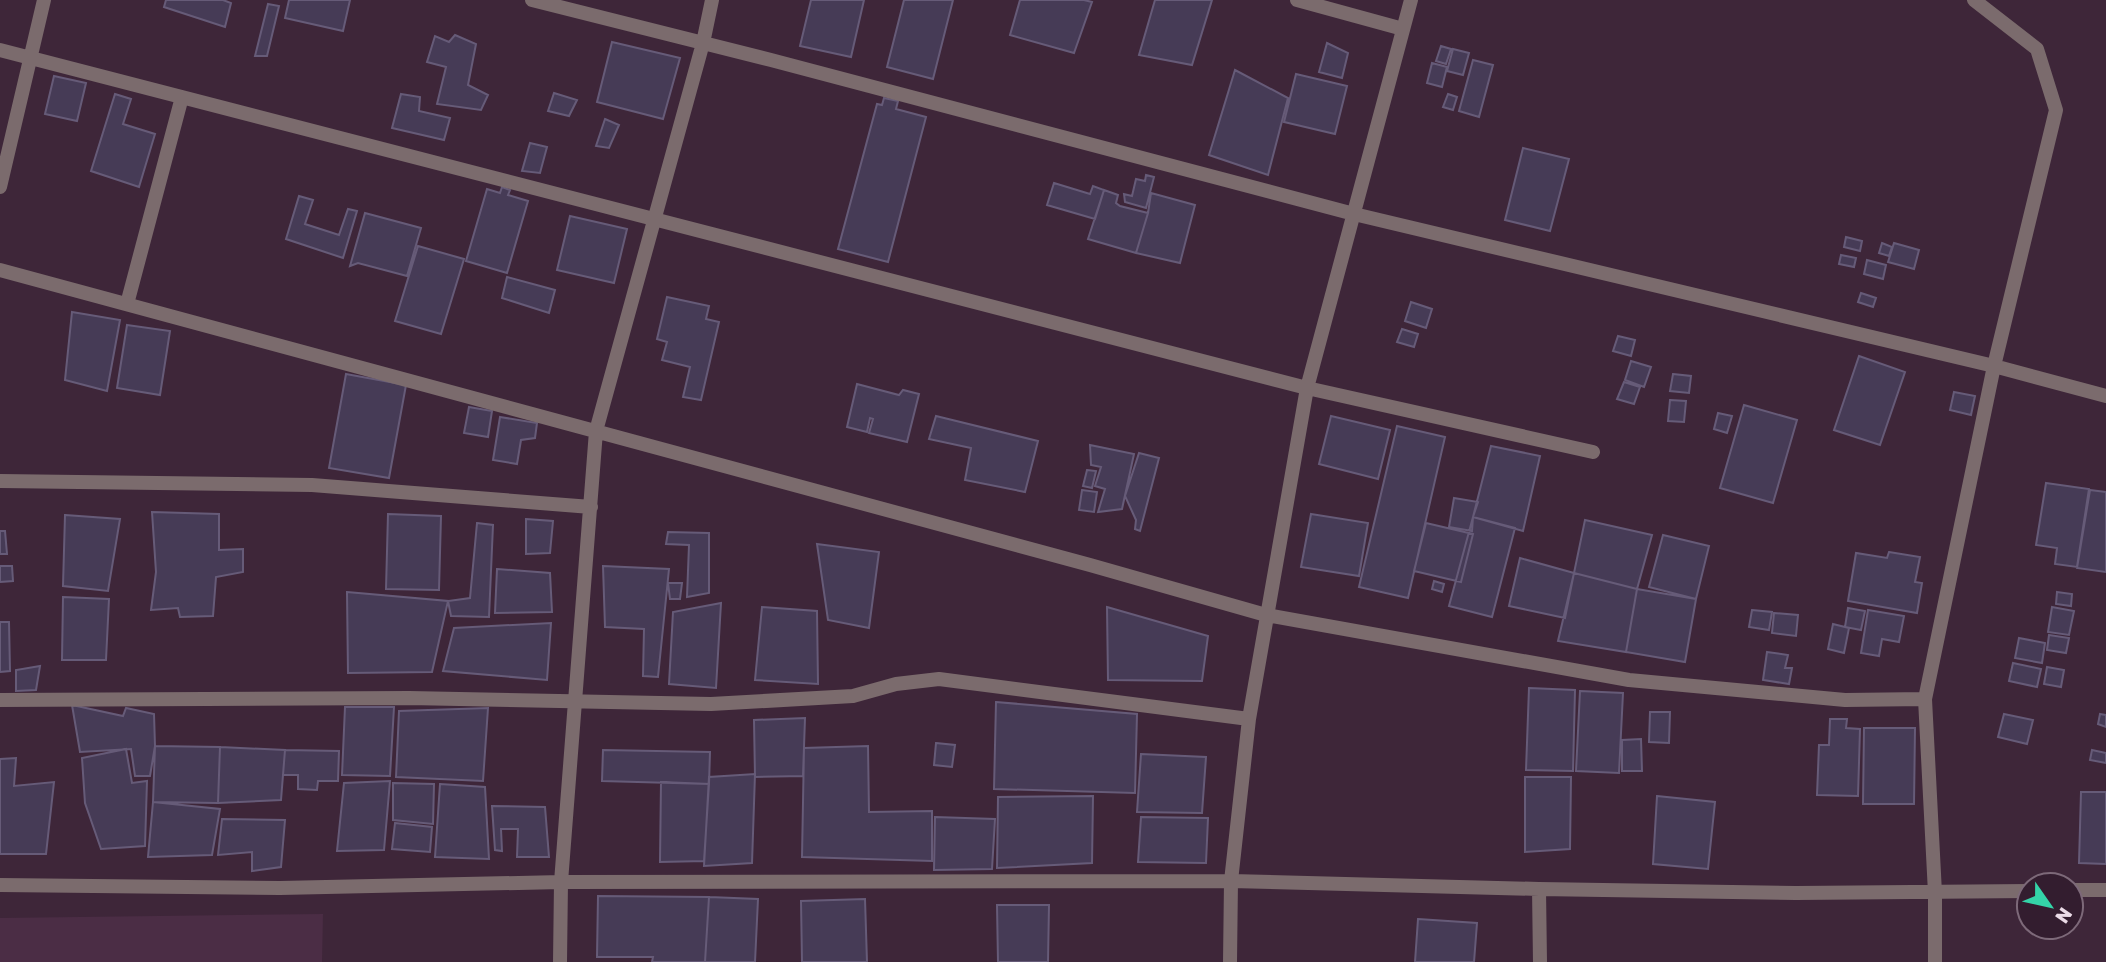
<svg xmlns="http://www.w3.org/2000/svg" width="2106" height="962" font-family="Rubik,sans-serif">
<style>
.built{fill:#4b2d45}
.building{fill:#463b56;stroke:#665b78;stroke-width:2}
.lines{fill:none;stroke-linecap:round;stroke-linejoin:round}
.minor{stroke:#7b6b6d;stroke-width:14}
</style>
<rect width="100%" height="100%" fill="#3e2639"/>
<!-- built -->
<path class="built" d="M323 914 322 962H0V918Z"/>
<!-- building -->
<path class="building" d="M166 0H223L231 3 225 27 164 7Z
M289 0H350L343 31 285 18Z
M811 0H864L851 57 800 46Z
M904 0H953L933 79 887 67Z
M1020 0H1084L1092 2 1074 53 1010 35Z
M1155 0H1212L1192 65 1139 55Z
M268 4 279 6 267 56H255Z
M455 35 476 44 468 85 488 95 481 110 437 104 446 67 427 62 435 36 449 42Z
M612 42 680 58 663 119 597 102Z
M1327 43 1348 53 1342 78 1319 72Z
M1441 46 1451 49 1446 64 1436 61Z
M1453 49 1469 53 1463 75 1447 71Z
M1473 60 1493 65 1479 117 1459 111Z
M1432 63 1447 67 1442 87 1427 83Z
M1235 70 1288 98 1268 175 1209 155Z
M1296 74 1347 86 1335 134 1284 122Z
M54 76 86 83 77 121 45 114Z
M554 93 577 100 569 116 548 111Z
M115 94 131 99 123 124 155 134 139 187 91 171Z
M401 94 420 97 419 111 450 118 444 140 392 128Z
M1448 94 1457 97 1453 110 1443 107Z
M884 98 898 101 896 109 926 117 888 262 838 249 877 104 882 105Z
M605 119 619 125 609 148 596 146Z
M530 143 547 147 540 173 522 171Z
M1523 148 1569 159 1550 231 1505 220Z
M1146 175 1154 177 1146 208 1125 202 1124 194 1132 196 1136 179 1145 181Z
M1054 183 1090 194 1093 186 1104 190 1095 219 1047 205Z
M502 187 510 190 508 195 528 201 507 273 466 261 487 189 500 193Z
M1104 190 1118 195 1116 203 1120 206 1148 213 1136 253 1088 239Z
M1151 193 1195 205 1180 263 1136 253 1148 213Z
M299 196 313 200 305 224 339 235 348 209 357 211 343 258 286 239Z
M365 213 421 228 407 276 358 263 350 266Z
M570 216 627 229 614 283 557 270Z
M1846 237 1862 241 1860 251 1844 247Z
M1882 243 1892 247 1889 256 1879 253Z
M1894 243 1919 250 1914 269 1888 262Z
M418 246 464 259 441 334 395 321Z
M1841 255 1856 258 1854 267 1839 264Z
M1867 260 1886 265 1883 279 1864 274Z
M507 277 555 290 549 313 502 298Z
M1861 293 1876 298 1873 307 1858 302Z
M667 297 709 306 706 319 719 322 701 400 683 397 690 367 662 360 667 342 657 339Z
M1411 302 1432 309 1426 328 1405 321Z
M72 312 120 320 107 391 65 380Z
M127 325 170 331 160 395 117 388Z
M1402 329 1418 334 1414 347 1397 342Z
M1618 336 1635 340 1631 356 1613 351Z
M1859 356 1905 372 1880 445 1834 430Z
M1631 361 1651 367 1644 387 1625 380Z
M346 374 406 385 389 478 329 468Z
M1673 374 1691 376 1689 393 1670 391Z
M1624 382 1640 387 1634 404 1617 399Z
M857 384 899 395 903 390 919 394 907 442 869 433 873 419 870 418 867 432 847 427Z
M1954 392 1975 396 1971 415 1950 410Z
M1670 400 1686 401 1684 422 1668 421Z
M1744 405 1797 420 1773 503 1720 488Z
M469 407 492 411 488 437 464 433Z
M1718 413 1732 416 1727 433 1714 429Z
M936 416 1038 441 1025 492 965 480 971 448 929 439Z
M1331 416 1390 430 1378 479 1319 464Z
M500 417 537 423 535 438 521 440 517 464 493 460Z
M1397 426 1445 437 1408 598 1359 587Z
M1090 445 1134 454 1122 509 1098 512 1105 489 1095 486 1101 467 1091 465Z
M1491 446 1540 456 1523 531 1473 517Z
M1139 453 1159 458 1140 531 1135 529 1136 520 1125 496Z
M1087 470 1096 471 1092 488 1083 486Z
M2046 483 2089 489 2077 567 2055 564 2057 548 2036 545Z
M1082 490 1097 492 1094 512 1079 510Z
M2090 490 2106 492V572L2077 568Z
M1454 498 1478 502 1473 517 1472 531 1449 527Z
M152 512 219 514V550L243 549V572L216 577 213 616 180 617 178 608 151 610 156 572Z
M388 514 441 516 439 590 386 589Z
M1311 514 1368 523 1359 576 1301 567Z
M65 515 120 519 108 591 63 586Z
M1473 517 1515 528 1492 617 1449 606Z
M526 519 553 521 550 553 526 554Z
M1585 520 1652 535 1637 589 1574 573Z
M477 523 493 525 489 617 451 616 448 601 470 598Z
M1426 523 1473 534 1461 582 1414 571Z
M0 531H5L7 554H0Z
M668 532 709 533V593L687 597 689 545 666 544Z
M1663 535 1709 546 1696 599 1649 587Z
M817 544 879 552 869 628 828 620Z
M1889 552 1920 557 1915 582 1922 583 1917 613 1848 601 1856 553 1887 558Z
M1520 558 1574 573 1565 618 1509 606Z
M0 566H12L13 581 0 582Z
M603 566 669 569 658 677 643 676 644 629 605 627Z
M497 569 550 573 552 612 495 613Z
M1574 573 1637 589 1626 652 1558 641Z
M1434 581 1444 584 1442 592 1432 589Z
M668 583H682L680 599H670Z
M1637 589 1696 599 1685 662 1626 652Z
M347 592 448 601 432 672 348 673Z
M2057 592 2072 594 2071 606 2056 604Z
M63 597 109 599 106 660H62Z
M721 603 716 688 669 684 673 612Z
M762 607 817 611 818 684 755 680Z
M1107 607 1208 636 1202 681 1108 680Z
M2052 607 2074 611 2069 635 2048 632Z
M1848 608 1865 611 1861 630 1845 627Z
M1752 610 1772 612 1769 630 1749 627Z
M1868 610 1904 616 1899 642 1882 639 1879 656 1861 653Z
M1774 613 1798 615 1796 636 1772 633Z
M0 622H9L10 671 0 672Z
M551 623 547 680 443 671 454 628Z
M1833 624 1849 628 1844 653 1828 649Z
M2049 635 2069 638 2066 653 2047 650Z
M2019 638 2045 643 2042 663 2015 658Z
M1767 652 1788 655 1785 668H1792L1789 684 1763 680Z
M2013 663 2041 669 2037 687 2009 681Z
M40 666 36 690 16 691V670Z
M2047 667 2064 670 2061 687 2044 684Z
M1529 688 1575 690 1573 771 1526 770Z
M1580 691 1623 693 1619 773 1576 771Z
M996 702 1137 714 1135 793 994 789Z
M72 705 123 716 126 708 154 714 155 746 150 776H135L131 749 80 752Z
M345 707H394L390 776 342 775Z
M488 708 483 781 396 777 399 711Z
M1650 712H1670L1669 743 1649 742Z
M2004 714 2033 720 2027 744 1998 737Z
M2100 714 2106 715V727L2098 724Z
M805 718 803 776 755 777 754 720Z
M1830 719H1847L1846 728 1860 729 1858 796 1817 795 1819 745H1829Z
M1864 728H1915L1914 804H1863Z
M1641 739 1642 771H1622V740Z
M936 743 955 745 952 767 934 765Z
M155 746 220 747 218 803 153 802Z
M868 746 869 812 932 811V861L802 857 804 748Z
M220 747 285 750 281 800 218 803Z
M126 749 132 783 147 781 145 846 101 849 85 803 82 758Z
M285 750 339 751 338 781H318L317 790 298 789V775H283Z
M603 750 710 752 709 784 602 781Z
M2092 750 2106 753V763L2090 760Z
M1141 754 1206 757 1202 813 1137 812Z
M16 758 14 786 54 782 46 854H0V759Z
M755 774 752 863 704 866 709 777Z
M1525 777H1571L1570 849 1525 852Z
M390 781 384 850 337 851 344 783Z
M661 782 709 784 704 861 660 862Z
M393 783 434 784 433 824 393 820Z
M440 784 485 787 489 859 435 857Z
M2081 792H2106V864L2079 863Z
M1093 796 1092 863 997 868 998 797Z
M1657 796 1715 802 1708 869 1653 864Z
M153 802 220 809 212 855 148 857Z
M492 806 545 807 549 857H517L518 829H501L502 851 495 850Z
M935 817 995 819 992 869 934 870Z
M1141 817 1208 818 1206 863 1138 862Z
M222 819 285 820 281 867 252 871V852L218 855Z
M395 823 432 827 430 852 392 849Z
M598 896 709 897 705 962H652L653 957H597Z
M709 897 758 899 755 962H705Z
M865 899 867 962H802L801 901Z
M997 905H1049L1048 962H998Z
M1418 919 1477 923 1474 962H1415Z"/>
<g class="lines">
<!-- minor -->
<path class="minor" d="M532 0 771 60 1354 214 1994 366 2106 396
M1297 0 1403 29
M0 50 1307 388 1593 452
M0 187 44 0
M0 270 1090 565 1266 615 1629 680 1845 700 1925 699
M127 304 182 97
M0 481 312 485 591 507
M0 700 409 698 711 704 853 696 896 684 939 679 1249 719
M0 885 280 888 561 882 1231 881 1539 889 1796 893 2029 891
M1539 889 1540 962
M2071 890H2106
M560 962 561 882 596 431 703 43 712 0
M1230 962 1231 881 1249 719 1307 388 1411 0
M1935 962V893L1925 699 1994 366 2056 110 2037 49 1974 0"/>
</g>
<!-- north arrow -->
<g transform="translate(2050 906) rotate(124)"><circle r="33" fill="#331d2f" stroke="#7d6979" stroke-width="2"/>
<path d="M0-5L12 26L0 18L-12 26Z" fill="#34d4a8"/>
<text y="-10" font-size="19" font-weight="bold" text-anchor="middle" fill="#ebdbe7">N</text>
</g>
</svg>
